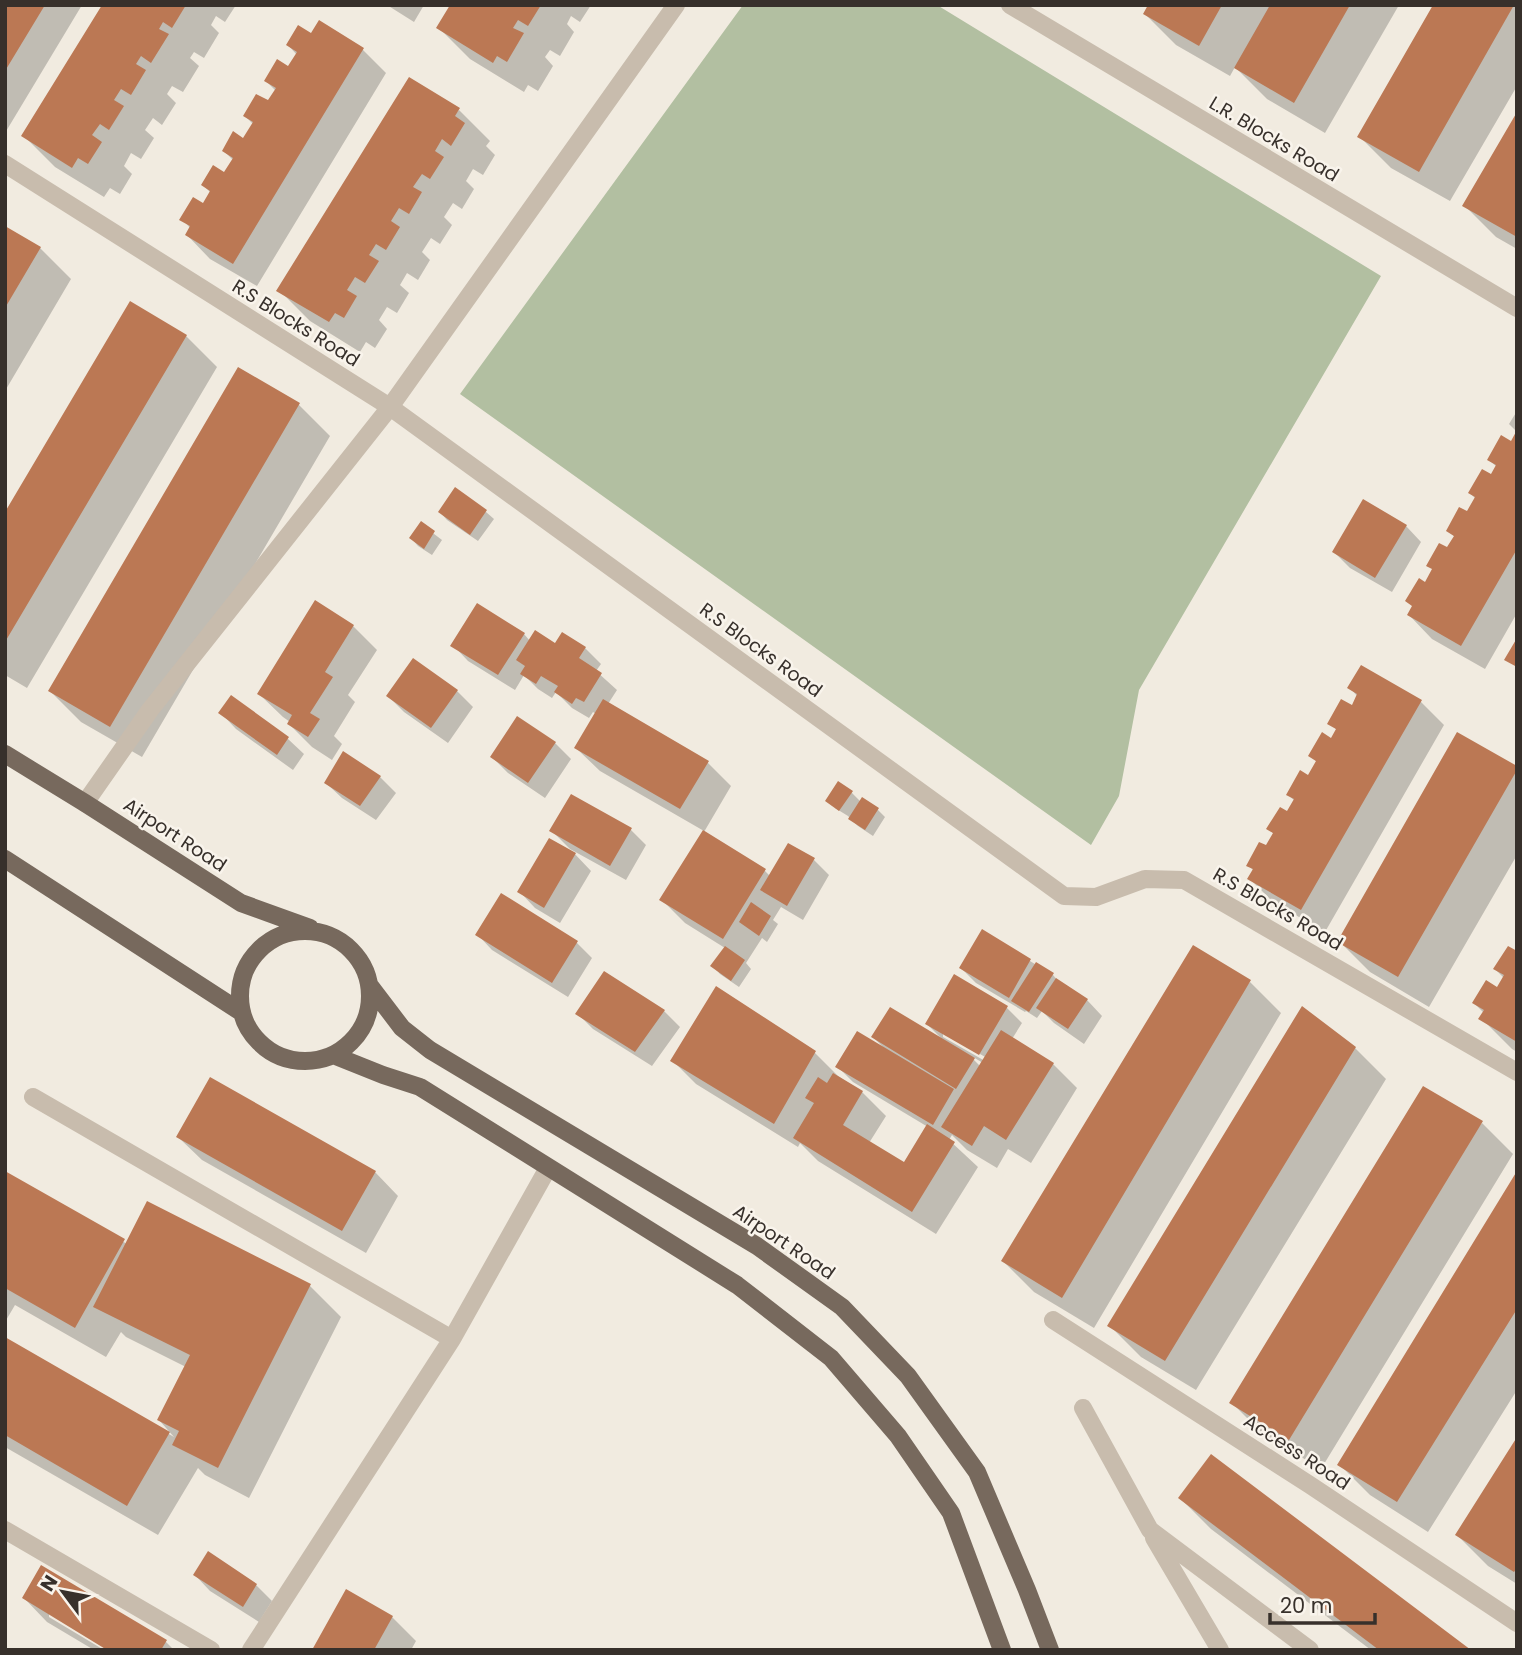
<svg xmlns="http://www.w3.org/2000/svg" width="1522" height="1655" font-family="Poppins,sans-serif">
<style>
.green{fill:#b2bfa1}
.shadow{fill:#0003;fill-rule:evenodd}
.building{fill:#bb7854}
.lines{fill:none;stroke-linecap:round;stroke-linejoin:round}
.minor{stroke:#c8bcad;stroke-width:18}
.major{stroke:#77695d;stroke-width:18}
.labels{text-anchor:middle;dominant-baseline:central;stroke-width:5;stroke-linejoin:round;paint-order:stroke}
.street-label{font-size:19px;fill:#37302b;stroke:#f9f4ec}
</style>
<rect width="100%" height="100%" fill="#f1ebe0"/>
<!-- green -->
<path class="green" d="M743 5H937L1381 276 1139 690 1119 796 1091 845 460 394Z"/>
<!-- shadow -->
<path class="shadow" d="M5 5H82L5 133Z
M104 5H236L225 22 216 16 211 25 219 33 204 58 194 52 190 58 199 66 183 92 172 86 167 94 176 103 162 125 153 118 145 130 154 138 141 159 131 153 124 166 132 174 120 194 110 188 104 197 55 167 24 136Z
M387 5H424L414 22Z
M452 5H591L580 22 571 16 567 24 574 32 560 56 550 50 545 57 553 66 538 91 528 85 524 92 470 59 439 28Z
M1147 5H1399L1325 133 1267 99 1235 67 1230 76 1176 45 1145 14 1149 7Z
M1435 5H1517V86L1450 201 1391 168 1360 137Z
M311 36 362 49 386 73 257 286 210 259 187 235 191 229 182 219 204 206 211 193 203 185 225 174 233 160 224 151 244 140 253 124 245 116 269 103 276 91 266 81 289 68 297 55 288 45Z
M459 110 490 141 486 146 495 155 483 175 473 169 466 181 474 189 462 209 453 203 444 217 452 225 440 244 431 238 422 252 430 260 418 280 407 273 400 285 409 293 397 313 387 307 379 320 387 329 375 348 366 342 360 352 310 321 279 290Z
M1517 115V249L1496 237 1465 206Z
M5 228 40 248 71 279 5 391Z
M186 336 217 367 27 688 5 675V516Z
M239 370 299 405 330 436 142 757 81 722 50 691Z
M1517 411V432L1509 424Z
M1517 434V613L1485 669 1432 639 1409 615 1425 584 1455 537 1448 531 1468 513 1476 499 1470 493 1492 476 1497 467 1489 460 1512 443Z
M456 490 486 512 494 519 478 541 447 520 440 512Z
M421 524 442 540 432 555 418 546 411 538Z
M1406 526 1421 542 1392 592 1350 568 1334 552Z
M353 626 377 650 348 695 355 702 334 736 342 744 332 760 312 747 289 724 290 722 283 717 259 694Z
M524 634 530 641 556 646 563 634 585 648 601 664 596 671 617 690 608 704 707 762 731 786 704 832 765 871 770 876 814 860 829 875 803 920 781 907 773 920 778 924 767 942 762 938 746 963 751 969 739 987 720 974 713 966 725 948 685 923 661 899 704 831 600 771 576 748 596 714 593 712 589 718 572 708 556 692 552 698 538 689 524 675 515 690 468 661 453 645Z
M1350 688 1421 702 1444 725 1325 932 1273 902 1250 879 1254 871 1248 865 1266 848 1274 834 1269 829 1288 814 1295 801 1288 795 1308 777 1317 762 1310 756 1331 740 1337 730 1330 723 1352 707 1358 697Z
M457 691 473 707 448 743 404 712 388 696Z
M231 698 288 739 304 754 293 770 236 729 221 713Z
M555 743 571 759 545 798 508 773 492 757Z
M344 754 380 777 396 793 376 820 342 798 326 783Z
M1517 768V855L1429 1007 1370 972 1339 941Z
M839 784 852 793 861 802 878 810 885 817 873 836 858 826 848 816 835 808Z
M631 830 646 845 626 880 570 849 552 831Z
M573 852 591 871 560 923 535 908 520 892Z
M982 932 1053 975 1060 983 1087 1000 1102 1016 1084 1044 1054 1023 1042 1011 1037 1018 1026 1011 1025 1012 976 983 961 968Z
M477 934 577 943 592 958 568 997 492 950Z
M1517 953V1052L1512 1049 1481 1018 1484 1013 1474 1003 1498 989 1504 978 1495 969Z
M1250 982 1281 1013 1094 1328 1034 1292 1003 1261Z
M1006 1007 1022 1023 1012 1039 1053 1064 1077 1088 1031 1163 1008 1149 997 1168 967 1150 952 1135 949 1140 978 1167 936 1234 818 1161 800 1143 798 1147 696 1084 673 1061 815 1053 838 1076 862 1092 886 1116 869 1143 904 1164 928 1127 853 1082 838 1067 885 1049 873 1037 941 1038 927 1024ZM943 1033 987 1058 985 1061 943 1037ZM973 1057 983 1063 980 1066 972 1058Z
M664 1011 680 1027 652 1066 593 1029 577 1013Z
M1355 1048 1386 1079 1196 1390 1141 1357 1110 1326Z
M1482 1123 1513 1154 1321 1469 1263 1434 1232 1403Z
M178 1137 375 1172 398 1196 366 1253 202 1160Z
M5 1173 127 1244 148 1204 310 1286 341 1317 249 1498 205 1475 198 1468 158 1535 5 1447V1339L174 1437 159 1420 186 1367 126 1337 121 1332 106 1357 15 1305 5 1322Z
M1517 1174V1390L1428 1532 1370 1495 1339 1464Z
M1517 1440V1584L1488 1566 1457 1535Z
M1180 1498 1468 1650H1371L1211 1529Z
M195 1575 256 1585 272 1601 259 1622 210 1591Z
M24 1598 166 1642 174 1650H111L49 1613V1617L104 1650H94L47 1622Z
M392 1617 416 1641 411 1650H314Z"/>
<!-- building -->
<path class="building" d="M5 5H45L5 71Z
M102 5H186L172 28 163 22 159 29 169 34 151 63 141 56 136 64 146 70 131 95 121 89 114 100 124 106 109 130 100 124 92 135 102 142 88 164 78 158 72 168 21 136Z
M450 5H541L528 26 518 20 513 28 524 33 507 62 497 56 493 63 436 28Z
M1148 5H1222L1199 46 1143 14Z
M1270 5H1350L1294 103 1234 68Z
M1433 5H1514L1419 172 1357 137Z
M319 20 364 48 233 264 185 235 190 226 179 220 193 197 203 203 210 191 201 185 213 165 224 172 233 158 222 151 233 131 243 138 253 122 243 116 256 94 268 100 276 88 264 81 277 59 288 66 297 52 286 45 298 25 311 33Z
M409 77 460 108 455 116 465 123 451 146 442 139 435 151 444 157 430 179 422 174 413 187 422 192 409 214 399 208 391 221 400 227 386 250 376 244 369 255 379 261 365 283 355 277 347 290 357 296 344 318 335 313 329 322 276 291Z
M1517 112V237L1462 206Z
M5 226 41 247 5 308Z
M130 301 187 335 5 642V512Z
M238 367 300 403 110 727 48 691Z
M1517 430V549L1461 646 1407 615 1412 606 1405 601 1419 578 1425 582 1432 569 1426 566 1439 543 1447 547 1454 536 1446 531 1459 507 1467 511 1475 497 1468 493 1482 469 1491 474 1496 465 1487 460 1501 435 1511 441Z
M455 487 487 510 470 535 438 512Z
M1363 499 1407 525 1375 578 1332 552Z
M421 521 435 531 424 549 409 538Z
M315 600 354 625 325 672 333 677 310 713 320 719 308 737 287 724 292 715 257 694Z
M477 603 525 633 498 675 450 646Z
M535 630 555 643 562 632 586 647 579 658 602 673 584 702 576 698 572 704 554 692 558 686 541 676 536 684 520 674 525 666 516 660Z
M1517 638V667L1504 660Z
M413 658 458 690 431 728 386 696Z
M1361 665 1422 700 1301 910 1247 879 1253 869 1246 866 1259 842 1266 845 1273 833 1266 829 1280 807 1287 811 1294 799 1286 795 1300 770 1308 775 1316 761 1308 756 1322 732 1331 738 1336 729 1327 724 1341 699 1352 705 1357 694 1347 688Z
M231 695 289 737 277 755 218 713Z
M603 699 709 761 680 809 574 748Z
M517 716 556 742 528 783 490 757Z
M1457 732 1517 766V770L1398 977 1337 942Z
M343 751 381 776 360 806 324 783Z
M838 781 853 791 839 811 825 801Z
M571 794 632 828 610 866 549 831Z
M862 797 879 808 865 830 848 819Z
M703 830 766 869 723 939 659 900Z
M549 838 576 853 544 908 517 892Z
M788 843 815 858 787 906 760 890Z
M501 893 578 941 552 983 475 935Z
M751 902 771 916 759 936 739 922Z
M982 929 1031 959 1009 998 959 968Z
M1193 945 1251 980 1062 1298 1001 1261Z
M725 946 745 960 731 981 710 966Z
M1508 946 1517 951V1042L1478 1019 1484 1010 1472 1003 1486 980 1497 987 1504 975 1493 969Z
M1036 962 1054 973 1029 1012 1011 1001Z
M604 971 665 1010 635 1052 575 1014Z
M954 974 1008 1006 979 1055 925 1024Z
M1056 978 1088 999 1068 1029 1036 1008Z
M716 986 816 1051 774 1124 670 1061Z
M1302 1006 1356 1047 1165 1361 1107 1326Z
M890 1007 975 1058 956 1089 871 1037Z
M1001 1030 1054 1063 1006 1140 984 1126 972 1146 941 1127Z
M857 1031 954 1089 933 1125 835 1067Z
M833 1073 863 1091 843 1125 904 1162 927 1124 955 1142 912 1212 793 1138 814 1103 805 1098 818 1077 827 1083Z
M210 1077 376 1171 342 1231 176 1137Z
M1423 1086 1483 1121 1289 1440 1229 1403Z
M5 1171 125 1239 75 1328 5 1288Z
M1517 1171V1309L1397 1502 1337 1465Z
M147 1201 311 1284 218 1468 172 1445 179 1431 157 1420 190 1355 93 1307Z
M5 1337 170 1432 127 1506 5 1435Z
M1517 1437V1568L1514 1572 1455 1535Z
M1211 1454 1471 1650H1379L1178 1498Z
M208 1551 257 1584 243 1607 193 1575Z
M41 1565 167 1640 161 1650H107L22 1598Z
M346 1589 393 1616 374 1650H312Z"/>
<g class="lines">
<!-- minor -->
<path class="minor" d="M1010 5 1517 308
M5 164 390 407 1064 896 1096 897 1145 879 1184 880 1517 1072
M85 803 150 710 390 407 676 5
M33 1097 452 1339
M1053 1320 1310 1485 1517 1623
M1083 1408 1150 1530 1310 1650
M5 1530 211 1650
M1154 1538 1220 1650
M251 1650 452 1339 548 1168"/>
<!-- major -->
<path class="major" d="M5 754 85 803 241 903 310 928
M5 859 241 1012
M240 996a65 65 0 1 1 130 0a65 65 0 1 1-130 0Z
M370 986 402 1028 430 1050 757 1246 842 1307 908 1376 977 1472 1027 1590 1050 1650
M333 1055 383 1075 420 1087 737 1285 831 1358 898 1436 951 1513 1002 1650"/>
</g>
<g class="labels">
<!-- street labels -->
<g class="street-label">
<text transform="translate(1274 139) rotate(31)">L.R. Blocks Road</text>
<text transform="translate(296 323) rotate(32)">R.S Blocks Road</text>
<text transform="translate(761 650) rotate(36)">R.S Blocks Road</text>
<text transform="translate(175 835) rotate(33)">Airport Road</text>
<text transform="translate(1278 909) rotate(30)">R.S Blocks Road</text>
<text transform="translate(784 1242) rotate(34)">Airport Road</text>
<text transform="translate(1297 1452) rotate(33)">Access Road</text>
</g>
</g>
<!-- border -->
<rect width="1522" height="1655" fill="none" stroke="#37302b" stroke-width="14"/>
<!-- north arrow -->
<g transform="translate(63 1592) rotate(302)" stroke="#f9f4ec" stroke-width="5" paint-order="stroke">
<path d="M0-5L12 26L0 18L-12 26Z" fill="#37302b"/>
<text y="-10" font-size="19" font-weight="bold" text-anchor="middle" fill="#37302b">N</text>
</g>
<!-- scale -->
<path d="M1270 1613v10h105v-10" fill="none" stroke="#37302b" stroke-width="3.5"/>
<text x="1280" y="1613" font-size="21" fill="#37302b" stroke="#f9f4ec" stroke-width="5" paint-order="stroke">20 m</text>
</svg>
